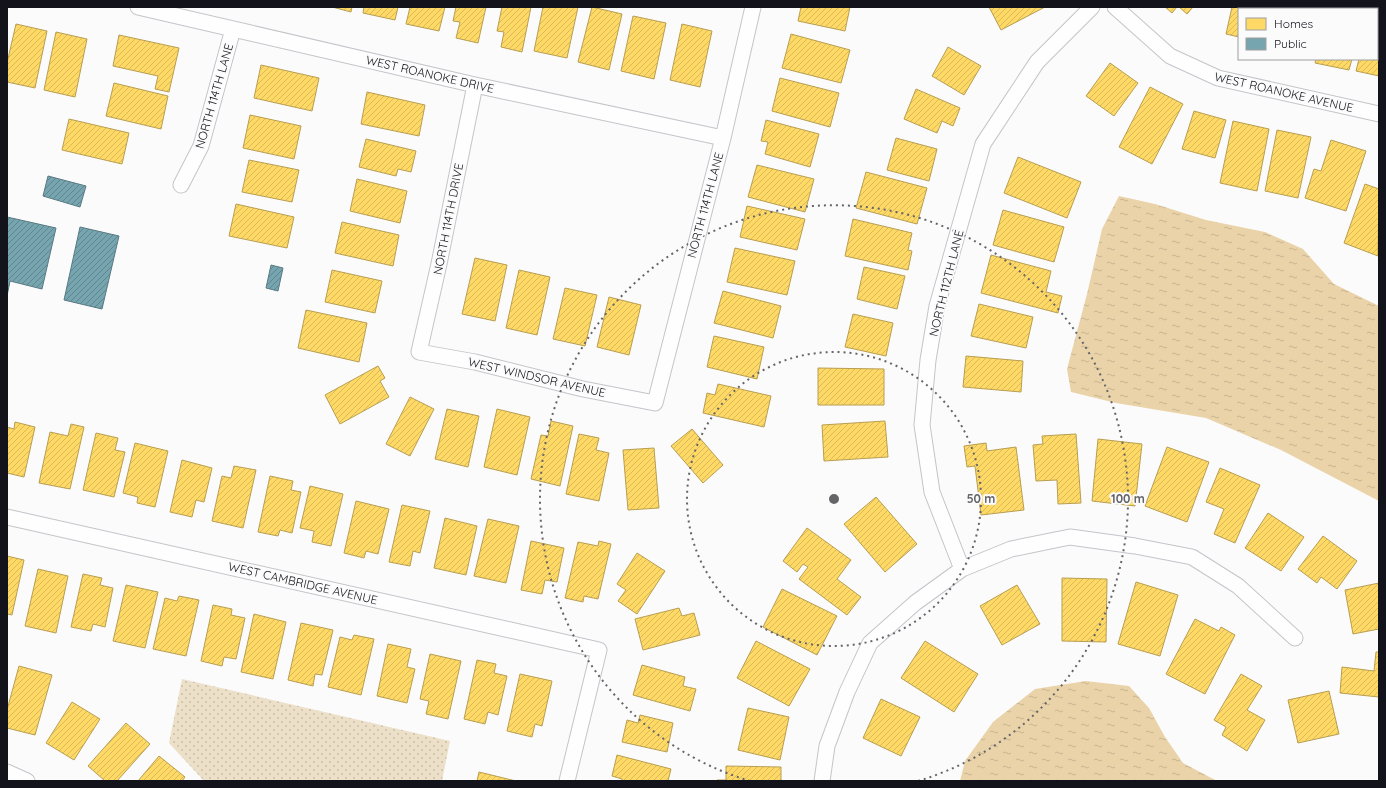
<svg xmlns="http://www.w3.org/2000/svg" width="1386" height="788" font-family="Quicksand,sans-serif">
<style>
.park{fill:url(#park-dots)}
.water{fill:url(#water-ripples)}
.homes{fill:url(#homes-hatch);stroke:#b89e50}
.public{fill:url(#public-hatch);stroke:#587983}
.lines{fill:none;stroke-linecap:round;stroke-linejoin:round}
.minor-casing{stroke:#c4c5ca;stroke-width:17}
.minor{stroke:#fefefe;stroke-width:15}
.ring{fill:none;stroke:#646469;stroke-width:2;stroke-dasharray:2 4}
.labels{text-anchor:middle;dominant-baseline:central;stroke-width:4;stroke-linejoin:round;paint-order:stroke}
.street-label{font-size:12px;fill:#12131b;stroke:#fbfbfb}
.centre{fill:#646469;stroke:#fbfbfb;stroke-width:2}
.ring-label{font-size:12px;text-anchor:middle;font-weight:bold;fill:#646469;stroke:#fbfbfb;stroke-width:4;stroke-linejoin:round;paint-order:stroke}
</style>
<defs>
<pattern id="park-dots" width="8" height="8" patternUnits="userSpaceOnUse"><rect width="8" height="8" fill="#ede0c9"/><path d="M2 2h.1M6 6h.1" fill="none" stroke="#cabfac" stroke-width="1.8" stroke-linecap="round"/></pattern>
<pattern id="water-ripples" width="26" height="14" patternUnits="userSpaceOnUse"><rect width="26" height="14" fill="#ead3a8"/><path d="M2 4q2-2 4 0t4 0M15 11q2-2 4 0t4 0" fill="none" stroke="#c8b490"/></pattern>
<pattern id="homes-hatch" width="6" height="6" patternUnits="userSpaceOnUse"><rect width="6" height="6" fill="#ffd966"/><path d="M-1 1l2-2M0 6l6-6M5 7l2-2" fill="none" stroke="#dab958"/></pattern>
<pattern id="public-hatch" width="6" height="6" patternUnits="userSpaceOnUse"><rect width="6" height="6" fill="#76a5af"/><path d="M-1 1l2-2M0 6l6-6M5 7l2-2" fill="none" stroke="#5f858e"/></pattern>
</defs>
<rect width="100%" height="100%" fill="#fbfbfb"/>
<!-- park -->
<path class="park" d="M182 679 450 741 442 781H204L169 743Z"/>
<!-- water -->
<path class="water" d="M1119 196 1155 204 1206 220 1265 232 1303 249 1334 284 1379 306V501L1281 450 1206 418 1116 403 1071 392 1067 369 1087 294 1102 229Z
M1086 681 1129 686 1149 708 1165 737 1183 763 1217 781H960L965 761 993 722 1035 689Z"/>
<!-- homes -->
<path class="homes" d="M332 7H352L351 12Z
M364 7H398L395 20 363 13Z
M410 7H445L439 31 406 24Z
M456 7H486L478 43 456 38 460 22 453 21Z
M502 7H531L522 52 501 47 504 32 497 31Z
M543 7H578L567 58 534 51Z
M592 7 622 14 609 70 578 62Z
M801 7H850L845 31 798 21Z
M989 7H1045L1001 30Z
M1165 7H1177L1172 13Z
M1179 7H1193L1187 14Z
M1232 7H1266L1265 9H1239V37L1226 34Z
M1291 7H1303L1312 9H1291Z
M1370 7H1379V76L1356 71 1359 59H1377V9H1370Z
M633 16 666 23 654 79 621 71Z
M16 24 47 31 35 88 7 82V63Z
M682 24 712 31 700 87 670 80Z
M56 32 87 39 75 97 44 90Z
M791 34 850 50 841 83 782 68Z
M119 35 179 48 169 92 155 89 158 76 113 66Z
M948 47 981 66 964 95 932 76Z
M1316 59H1352L1349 70 1315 63Z
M1110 63 1138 83 1114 116 1086 96Z
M261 65 319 78 312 111 254 98Z
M780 78 839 93 830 127 772 111Z
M114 83 168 96 161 129 106 116Z
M1150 87 1183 104 1152 164 1119 147Z
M916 89 960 108 953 126 942 121 937 133 904 119Z
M367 92 425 105 419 136 361 124Z
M1194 111 1226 120 1215 158 1182 149Z
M250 115 301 126 294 159 243 148Z
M69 119 129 133 122 164 62 150Z
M766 120 819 134 810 167 765 154 768 142 761 141Z
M1233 121 1269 129 1257 191 1220 183Z
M1277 130 1311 137 1298 198 1265 191Z
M896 138 937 149 929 181 887 170Z
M366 139 416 151 411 172 398 169 396 176 359 167Z
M1331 140 1366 151 1346 211 1305 198 1314 169 1321 171Z
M1018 157 1081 182 1067 218 1004 193Z
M249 160 299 170 292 202 242 192Z
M757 165 814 179 805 212 748 197Z
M866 172 927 188 917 224 856 208Z
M357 179 407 191 400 223 350 211Z
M1365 184 1379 189 1378 256 1344 243Z
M236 204 294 217 287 248 229 236Z
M747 206 805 219 797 250 740 237Z
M1003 210 1064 227 1054 262 993 245Z
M853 219 912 233 908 250 912 251 908 270 845 256Z
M342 222 399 235 393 266 335 253Z
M735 248 795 261 787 295 727 282Z
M991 255 1051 271 1046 292 1062 296 1058 313 981 293Z
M475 258 507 265 495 321 462 314Z
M864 267 905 276 897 309 857 299Z
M332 270 382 281 375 313 325 302Z
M519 270 550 277 537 335 506 328Z
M565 288 597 295 585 346 553 339Z
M723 291 781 306 773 338 714 323Z
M609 297 641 305 629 355 597 347Z
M979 304 1033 317 1026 348 971 336Z
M306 310 367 323 359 362 298 348Z
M853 314 893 323 886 356 845 347Z
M714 336 764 347 757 379 707 367Z
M966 356 1023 361 1021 392 963 387Z
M378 366 385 378 380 381 389 397 340 424 325 395Z
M818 368 884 369V405H818Z
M718 384 771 396 764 427 703 413 707 393 715 395Z
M410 397 434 409 410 456 386 444Z
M447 409 479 416 468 467 435 459Z
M497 409 530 417 517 475 484 467Z
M551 421 573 426 560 486 531 479 541 435 548 436Z
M885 421 888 457 824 461 822 425Z
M15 422 35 427 24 477 7 473V427L14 429Z
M71 424 84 427 70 489 39 483 50 432 68 436Z
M692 429 723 465 703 483 671 446Z
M96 433 118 438 115 450 125 452 114 497 83 490Z
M579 434 599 438 596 450 609 453 599 501 566 494Z
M1076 434 1081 503 1058 504 1057 480 1036 481 1033 445 1043 444 1042 436Z
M1098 439 1142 444 1135 506 1092 501Z
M135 443 168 451 155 507 137 503 138 497 123 493Z
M986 443 987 451 1016 447 1024 510 981 515 975 466 967 467 964 446Z
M1167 447 1209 462 1187 522 1145 506Z
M654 448 659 508 628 510 623 450Z
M182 460 212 468 204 502 196 500 192 517 170 512Z
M234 466 256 470 243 528 212 521 222 476 231 478Z
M1220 468 1260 485 1235 543 1214 534 1224 509 1206 502Z
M270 476 293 481 291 490 301 492 292 533 280 530 278 536 258 532Z
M310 486 343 494 331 546 312 542 314 531 300 528Z
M876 497 917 544 885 572 844 524Z
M356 501 389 509 378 554 366 551 364 558 344 553Z
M402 505 430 511 420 553 413 551 410 566 389 562Z
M1268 513 1304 537 1281 571 1245 548Z
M445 518 477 526 466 575 434 568Z
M488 519 519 526 506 583 474 576Z
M807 528 851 560 837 579 861 597 847 615 799 579 808 567 803 564 797 572 783 561Z
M1323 536 1357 561 1337 589 1321 577 1317 583 1298 569Z
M531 541 564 548 557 582 545 580 542 594 521 590Z
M599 541 611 544 598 599 584 596 583 602 565 598 578 542 598 546Z
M637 553 665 571 637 614 618 601 626 590 617 584Z
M7 556 24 560 12 615 7 614Z
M38 569 68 576 56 633 25 626Z
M83 574 102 578 100 585 113 588 105 627 93 624 91 631 71 627Z
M1062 578 1107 579 1106 642 1062 641Z
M1136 582 1178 595 1160 656 1118 644Z
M1379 583V629L1353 634 1345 590Z
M126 585 158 592 145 648 113 641Z
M1017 585 1040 624 1002 645 980 606Z
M782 589 837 616 817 655 763 627Z
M179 596 199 600 186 656 153 649 165 598 177 601Z
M213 605 232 609 231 615 245 618 236 659 224 657 222 666 201 661Z
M679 608 682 616 694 613 700 635 643 650 635 619Z
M254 614 286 622 273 679 241 672Z
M1195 619 1219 631 1221 627 1235 635 1205 694 1166 674Z
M301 623 333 630 322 675 315 674 313 686 288 680Z
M354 635 374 639 361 695 328 687 340 637 352 640Z
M756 641 810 669 789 706 737 678Z
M925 641 978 674 954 712 901 678Z
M388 644 411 649 407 667 415 669 407 703 377 696Z
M1376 652H1379V697L1340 693 1342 667 1374 671Z
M430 654 461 661 448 719 426 714 429 701 420 699Z
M477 660 496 664 494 673 507 676 498 715 488 712 485 724 464 719Z
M642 665 685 677 683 686 696 689 690 711 633 695Z
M19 666 52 675 35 735 7 728V710Z
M520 674 552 681 542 726 535 724 532 737 507 731Z
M1241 674 1262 686 1247 710 1265 720 1247 751 1222 735 1226 727 1214 720Z
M1329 691 1339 734 1298 743 1288 700Z
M881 699 920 717 901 756 863 738Z
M72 702 100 719 74 760 46 743Z
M748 708 789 717 780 760 738 750Z
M640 715 673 723 667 752 622 742 627 720 638 723Z
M126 723 150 744 117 781H105L88 766Z
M617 755 671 769 668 781H622V779L612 776Z
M159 756 185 777 182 781H138Z
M726 766 781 767V781H717V780H726Z
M479 772 516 781H477Z"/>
<!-- public -->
<path class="public" d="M48 176 86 186 80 207 43 196Z
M7 217 56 228 42 289 10 281 7 296Z
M80 227 119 236 102 309 64 300Z
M271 265 283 268 278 291 266 288Z"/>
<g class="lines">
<!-- minor casing -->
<g class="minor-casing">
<path id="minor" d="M138 7 475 85 723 138
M1115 7 1170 56 1218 78 1379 114
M475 85 439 264 419 352 475 362 583 389 655 403 723 138 753 7
M181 185 201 146 233 29
M7 517 599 650 567 781
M962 569 1011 549 1070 537 1135 546 1192 557 1238 586 1295 638
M7 772 27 781
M822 781 827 746 847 692 870 643 915 603 962 569 932 492 922 425 928 360 937 306 983 144 1037 62 1092 7"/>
</g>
<!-- minor -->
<use href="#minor" class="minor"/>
</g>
<!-- distance rings -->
<g class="ring">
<circle cx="834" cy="499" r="147"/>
<path d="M750 781A294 294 0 1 1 918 781"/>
</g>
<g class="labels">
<!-- street labels -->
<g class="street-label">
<text transform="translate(430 74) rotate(13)">WEST ROANOKE DRIVE</text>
<text transform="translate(1284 92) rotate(13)">WEST ROANOKE AVENUE</text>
<text transform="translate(214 96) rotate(-74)">NORTH 114TH LANE</text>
<text transform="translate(705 205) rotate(-75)">NORTH 114TH LANE</text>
<text transform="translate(448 219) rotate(-79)">NORTH 114TH DRIVE</text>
<text transform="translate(946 283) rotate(-76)">NORTH 112TH LANE</text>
<text transform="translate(537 377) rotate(13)">WEST WINDSOR AVENUE</text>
<text transform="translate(303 583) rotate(13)">WEST CAMBRIDGE AVENUE</text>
</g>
</g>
<circle cx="834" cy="499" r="6" class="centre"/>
<g class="ring-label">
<text x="981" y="503">50 m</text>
<text x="1128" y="503">100 m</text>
</g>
<!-- border -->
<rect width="1386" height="788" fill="none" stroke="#12131b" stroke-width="16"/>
<!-- legend -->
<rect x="1238" y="8" width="140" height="52" fill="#fbfbfb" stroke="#9e9ea1"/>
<rect x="1246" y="18" width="20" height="12" fill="#ffd966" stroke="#9e9ea1"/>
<text x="1274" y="28" font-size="12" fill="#12131b">Homes</text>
<rect x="1246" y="38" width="20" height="12" fill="#76a5af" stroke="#9e9ea1"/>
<text x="1274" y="48" font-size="12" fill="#12131b">Public</text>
</svg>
